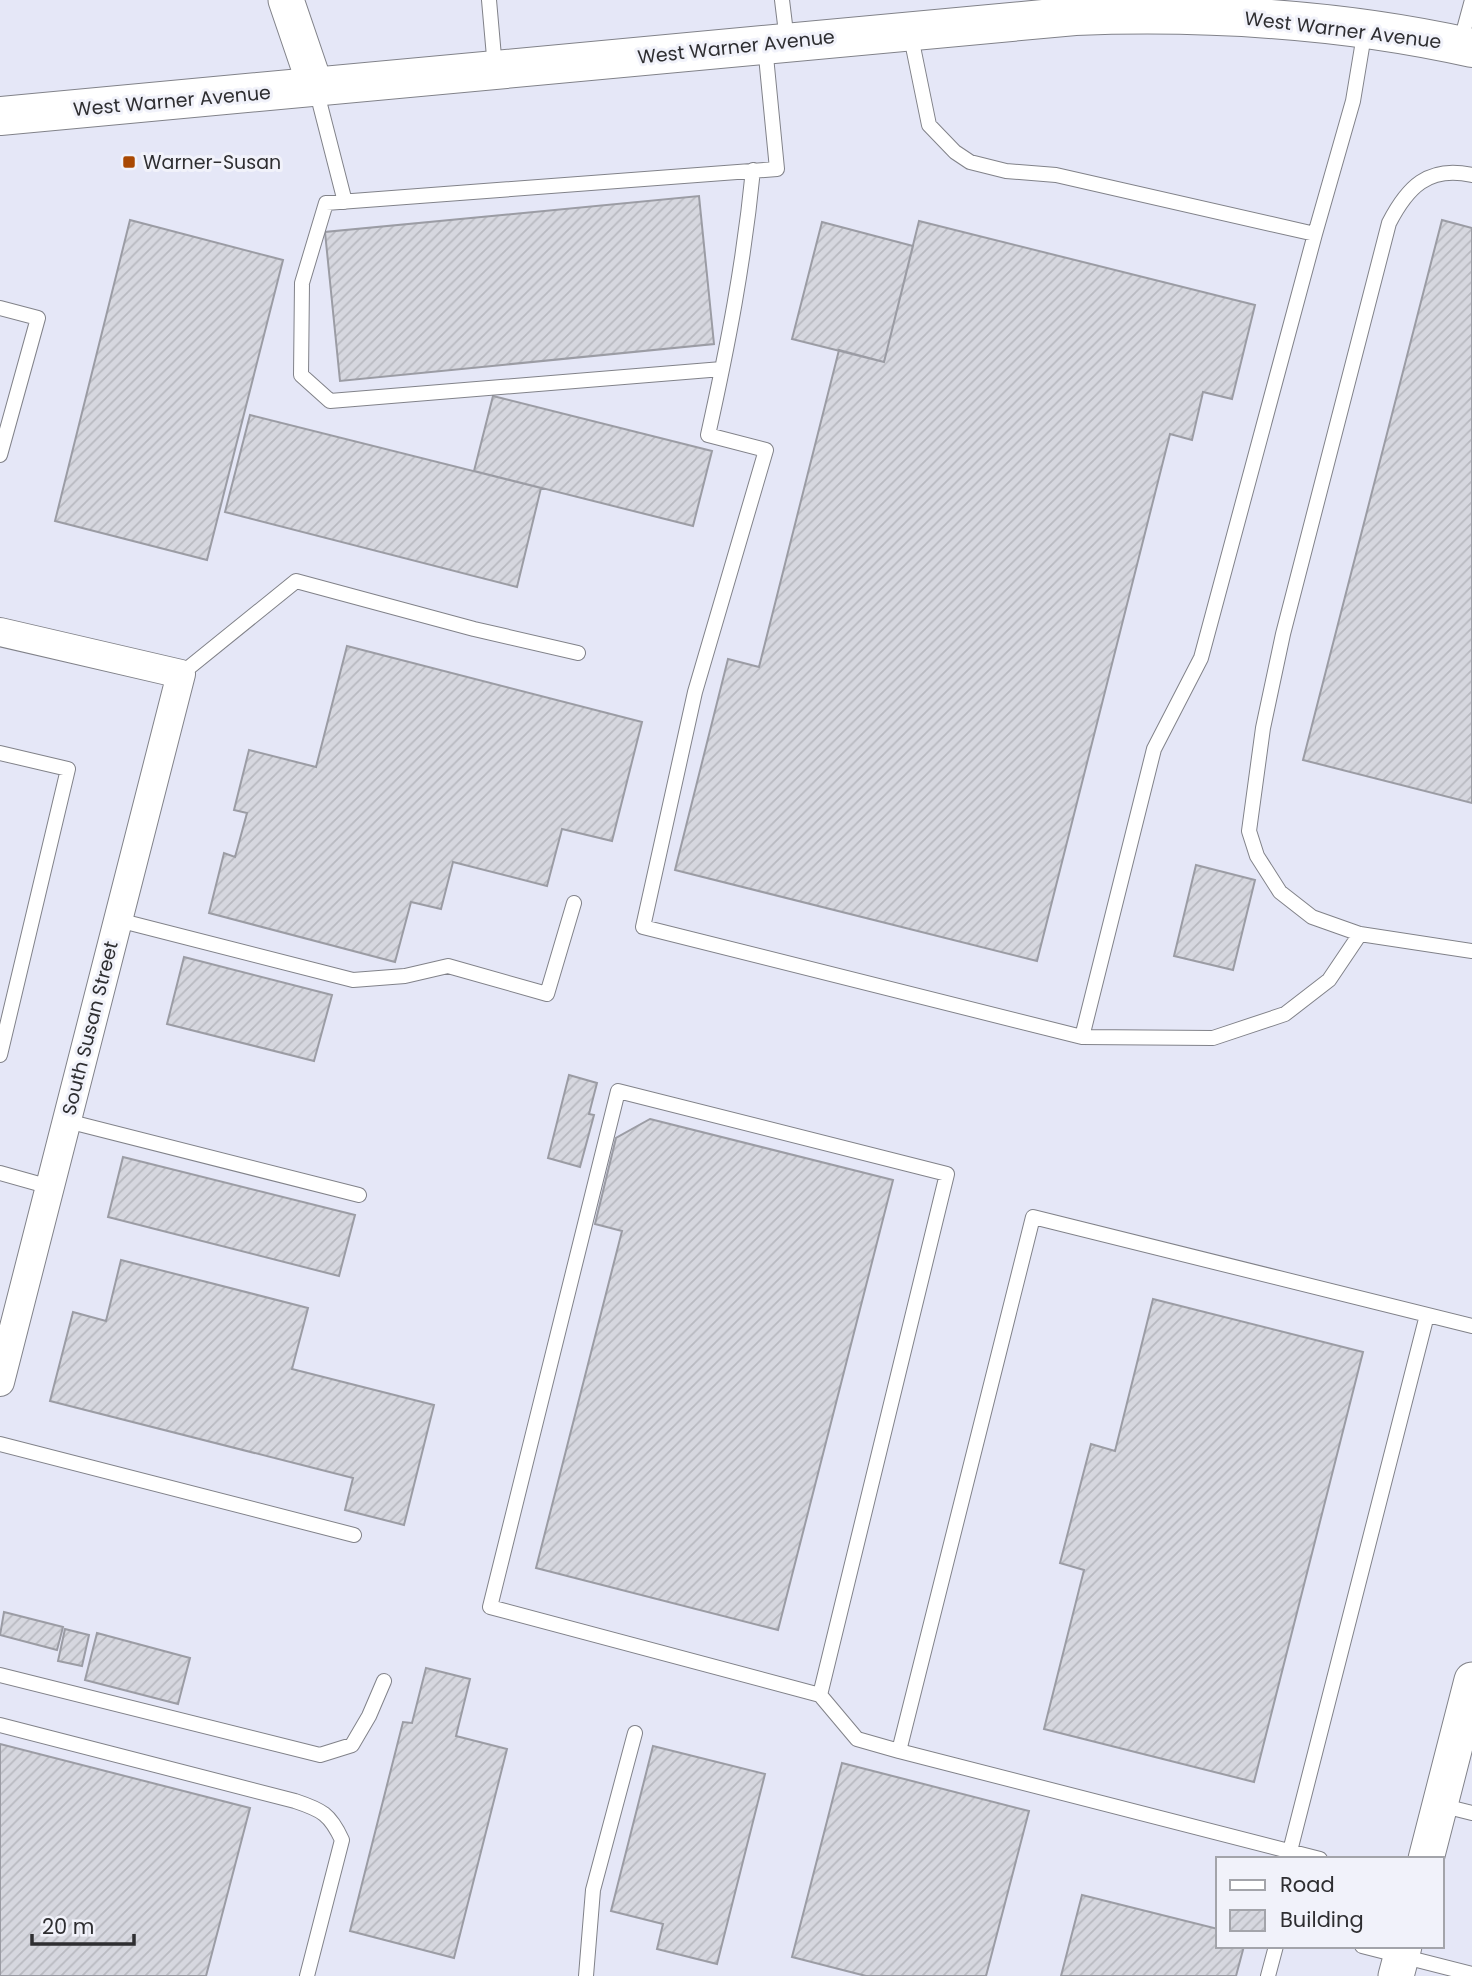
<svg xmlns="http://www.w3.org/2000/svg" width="1472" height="1976" font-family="Poppins,sans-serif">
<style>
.built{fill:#e5e7f7;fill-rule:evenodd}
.building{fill:url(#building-hatch);stroke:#9b9ca4;stroke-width:2}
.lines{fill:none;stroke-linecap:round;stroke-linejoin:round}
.service-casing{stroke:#818289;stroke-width:16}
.minor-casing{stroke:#818289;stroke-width:30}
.tertiary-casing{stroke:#818289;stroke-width:37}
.primary-casing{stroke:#818289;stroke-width:40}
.service{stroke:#fff;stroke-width:14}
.minor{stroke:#fff;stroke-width:28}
.tertiary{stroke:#fff;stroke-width:35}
.primary{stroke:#fff;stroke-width:38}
.poi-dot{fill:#a94802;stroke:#f1f2fa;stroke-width:2.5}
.labels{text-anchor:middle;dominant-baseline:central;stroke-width:6;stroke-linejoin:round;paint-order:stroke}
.street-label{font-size:19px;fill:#2e2e31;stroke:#f1f2fa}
.poi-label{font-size:19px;fill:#2e2e31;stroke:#f1f2fa;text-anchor:start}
</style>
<defs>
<pattern id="building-hatch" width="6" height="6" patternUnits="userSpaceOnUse" patternTransform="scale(1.75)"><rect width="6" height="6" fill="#d6d7df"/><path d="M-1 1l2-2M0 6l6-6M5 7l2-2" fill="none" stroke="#b8b9c0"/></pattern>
</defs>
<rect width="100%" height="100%" fill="#f1f2fa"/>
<!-- built -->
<path class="built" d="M0 0H1472V1976H0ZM1218 1859H1442V1946H1218Z"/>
<!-- building -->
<path class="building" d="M699 196 714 344 340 381 325 232Z
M130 220 283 260 207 560 55 521Z
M1442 220 1472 228V803L1303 760Z
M919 221 1255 305 1232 399 1203 392 1192 440 1170 434 1037 961 675 870 728 659 759 667 839 350 884 362Z
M822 222 913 246 884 362 792 339Z
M493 396 712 451 693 526 474 471Z
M250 415 541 488 517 587 225 512Z
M347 646 642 722 612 841 562 829 547 886 453 862 441 909 411 902 395 962 209 913 224 853 235 857 247 813 234 810 249 750 316 767Z
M1196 865 1255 880 1233 970 1174 956Z
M184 957 332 995 314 1061 167 1024Z
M569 1075 597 1083 589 1114 594 1115 580 1167 548 1158Z
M650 1119 893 1180 778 1630 536 1568 622 1231 595 1224 616 1138Z
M123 1157 355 1215 339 1276 108 1217Z
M121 1260 308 1308 292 1369 434 1405 404 1525 345 1510 353 1478 50 1401 73 1312 106 1321Z
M1153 1299 1363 1352 1254 1782 1044 1729 1084 1570 1060 1563 1091 1444 1115 1451Z
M4 1612 63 1627 57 1650 0 1635Z
M65 1629 89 1635 82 1666 58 1661Z
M97 1633 190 1658 178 1704 85 1680Z
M426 1668 470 1679 456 1736 507 1749 454 1958 350 1931 403 1722 412 1723Z
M0 1744 250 1808 206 1976H0Z
M653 1746 765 1774 717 1964 657 1949 663 1924 611 1911Z
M842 1763 1029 1811 986 1976H866L792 1957Z
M1082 1895 1218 1929V1946H1244L1236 1976H1061Z"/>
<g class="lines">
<!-- service casing -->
<g class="service-casing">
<path id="service" d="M489 0 495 68
M782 0 787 41
M910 32 929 125 955 152 970 162 1006 171 1056 175 1315 234
M1460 44 1472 0
M316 89 345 202
M753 170C744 262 728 345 708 435L766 450 695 692 643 927 1082 1037 1154 749 1201 658 1315 234 1353 101 1365 29
M1472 175C1428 165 1407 188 1389 223L1283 634 1263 728 1249 831 1257 856 1280 892 1312 917 1360 934 1472 951
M0 308 38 318 0 455
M722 369 330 401 301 375 302 283 326 203 777 169 765 46
M181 674 296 581 474 629 578 653
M0 753 68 769 0 1055
M118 920 353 980 405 976 448 966 547 994 574 903
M1082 1037 1213 1038 1285 1014 1329 980 1360 934
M67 1121 359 1195
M0 1173 50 1187
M0 1444 354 1535
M0 1675 320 1755 352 1745 369 1716 384 1681
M820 1695 947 1174 618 1091 490 1607 820 1695 857 1739 899 1751
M0 1725 295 1801C322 1810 330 1814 342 1840L307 1976
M1440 1805 1472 1813
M1290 1851 1427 1315
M1320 1859 899 1751 1033 1217 1472 1326
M1362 1946 1472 1974
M586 1976 593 1890 635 1733
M1268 1976 1276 1946"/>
</g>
<!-- minor casing -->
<g class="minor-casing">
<path id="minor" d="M0 632 181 674 0 1382"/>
</g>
<!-- tertiary casing -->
<g class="tertiary-casing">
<path id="tertiary" d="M286 0 316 88
M1426 1859 1472 1680
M1396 1976 1404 1946"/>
</g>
<!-- primary casing -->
<g class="primary-casing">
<path id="primary" d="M0 116 1075 16C1207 11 1342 19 1472 48"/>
</g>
<!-- service -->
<use href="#service" class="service"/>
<!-- minor -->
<use href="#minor" class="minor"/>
<!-- tertiary -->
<use href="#tertiary" class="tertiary"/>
<!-- primary -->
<use href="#primary" class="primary"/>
</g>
<!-- markers -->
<rect class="poi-dot" x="122" y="155" width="14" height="14" rx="3.5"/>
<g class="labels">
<!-- street labels -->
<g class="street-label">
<text transform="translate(1343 30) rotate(7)">West Warner Avenue</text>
<text transform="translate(736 47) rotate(-6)">West Warner Avenue</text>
<text transform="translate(172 101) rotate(-5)">West Warner Avenue</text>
<text transform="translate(90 1028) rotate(-76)">South Susan Street</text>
</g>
<!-- poi labels -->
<g class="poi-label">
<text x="143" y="162">Warner-Susan</text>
</g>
</g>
<!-- legend -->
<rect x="1216" y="1857" width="228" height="91" fill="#f1f2fa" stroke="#a3a4aa" stroke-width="2"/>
<rect x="1230" y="1880" width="35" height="10" fill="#ffffff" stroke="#a3a4aa" stroke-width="2"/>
<text x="1280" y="1892" font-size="21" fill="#2e2e31">Road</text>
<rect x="1230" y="1910" width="35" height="21" fill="url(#building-hatch)" stroke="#a3a4aa" stroke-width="2"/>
<text x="1280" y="1927" font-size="21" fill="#2e2e31">Building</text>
<!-- scale -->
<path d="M32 1934v10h102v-10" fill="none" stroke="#2e2e31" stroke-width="3.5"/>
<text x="42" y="1934" font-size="21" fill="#2e2e31" stroke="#f1f2fa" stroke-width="5" paint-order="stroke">20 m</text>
</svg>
